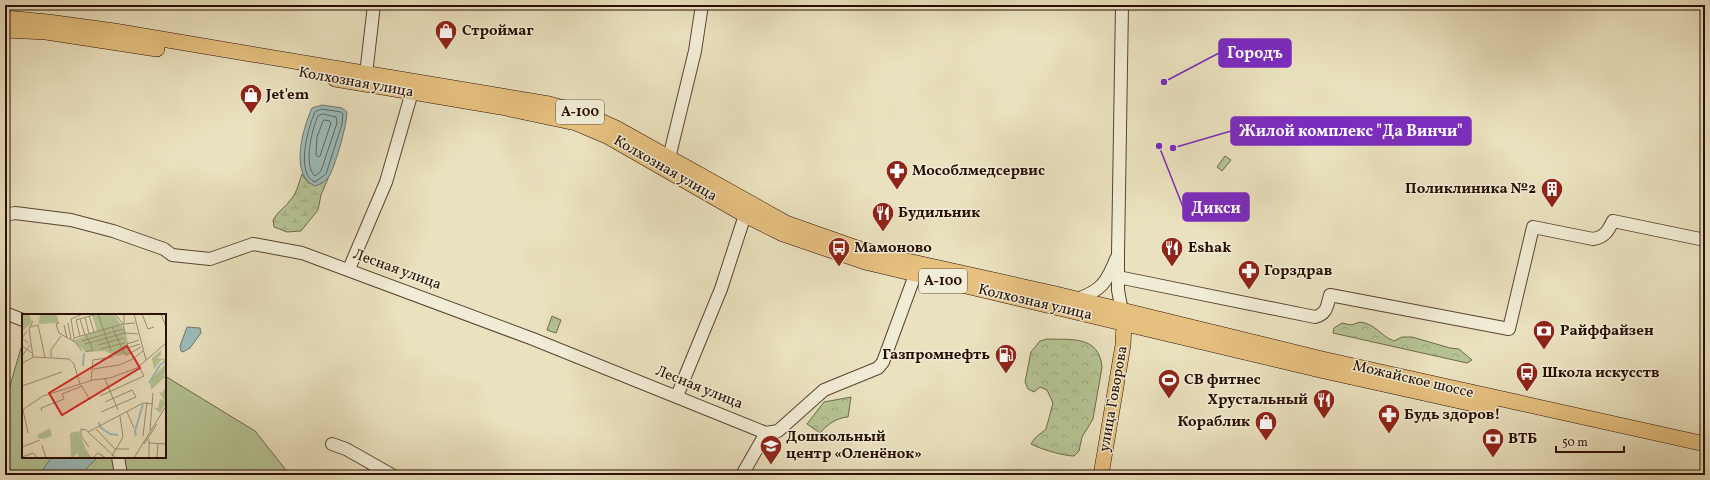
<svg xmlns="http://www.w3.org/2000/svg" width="1710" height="480" font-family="Vollkorn,serif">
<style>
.forest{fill:url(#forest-crowns);stroke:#6f684a}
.wetland{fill:url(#wetland-marsh);stroke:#6f684a}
.garden{fill:#b5c393;stroke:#6f684a}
.water{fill:#9bbbba;stroke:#6d7670}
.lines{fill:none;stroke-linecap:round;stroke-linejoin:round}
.shore{stroke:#62645d;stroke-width:1}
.minor-casing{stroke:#594330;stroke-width:14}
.major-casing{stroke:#290e00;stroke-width:16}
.minor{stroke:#f1ecd5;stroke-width:12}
.major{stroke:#e5c07f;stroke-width:15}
.labels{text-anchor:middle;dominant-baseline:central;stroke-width:3;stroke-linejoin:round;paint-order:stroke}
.shield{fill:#f1ecd5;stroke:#655140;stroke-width:1}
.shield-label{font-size:14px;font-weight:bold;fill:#290e00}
.poi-label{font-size:15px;font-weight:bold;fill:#290e00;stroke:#f1ecd5;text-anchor:start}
.street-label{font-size:15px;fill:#290e00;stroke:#f1ecd5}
.inset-river{fill:none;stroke:#9bbbba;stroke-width:2}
.inset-road{fill:none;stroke:#9d8d72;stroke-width:1}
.view{fill:#d62828;fill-opacity:0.15;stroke:#d62828;stroke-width:2}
.inset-edge{fill:none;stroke:#290e00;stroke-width:2}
.leader{fill:none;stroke:#7b2cbf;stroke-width:1.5}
.callout-dot{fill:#7b2cbf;stroke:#f1ecd5;stroke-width:1.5}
.callout{fill:#7b2cbf;stroke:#7b2cbf;stroke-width:1.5}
.callout-label{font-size:16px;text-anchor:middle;font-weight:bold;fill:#fff}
</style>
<defs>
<pattern id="forest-crowns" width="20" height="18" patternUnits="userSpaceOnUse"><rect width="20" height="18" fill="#b5c393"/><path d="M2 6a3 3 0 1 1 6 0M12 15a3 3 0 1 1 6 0" fill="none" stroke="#9ca67d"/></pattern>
<pattern id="wetland-marsh" width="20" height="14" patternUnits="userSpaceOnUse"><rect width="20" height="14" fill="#b5c393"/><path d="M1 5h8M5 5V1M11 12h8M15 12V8" fill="none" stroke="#9ca67d"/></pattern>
</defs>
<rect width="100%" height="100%" fill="#eae1be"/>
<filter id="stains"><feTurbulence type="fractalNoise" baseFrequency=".005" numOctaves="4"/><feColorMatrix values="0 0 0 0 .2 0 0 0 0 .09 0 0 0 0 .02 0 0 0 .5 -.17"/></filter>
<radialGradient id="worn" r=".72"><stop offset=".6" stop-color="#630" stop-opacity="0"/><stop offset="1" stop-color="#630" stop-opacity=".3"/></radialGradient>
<!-- forest -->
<path class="forest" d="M552 316 561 320 556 333 547 330Z
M1360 322C1376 324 1379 335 1394 341L1402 337H1412L1450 348 1459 349 1472 360 1467 363 1333 333 1334 328 1342 323 1351 325Z
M1047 339C1071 340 1099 335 1102 367L1093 419 1082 437 1079 451 1074 456C1064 456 1040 449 1031 444L1035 438 1046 429 1053 403 1047 390 1040 387 1034 392 1028 389 1025 382 1031 352 1040 341Z
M851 397 848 417C836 418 828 424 820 433L807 424 824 402Z"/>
<!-- wetland -->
<path class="wetland" d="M302 174 308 183 321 184 329 176 321 195 318 210 301 231 287 232 274 227 273 220C278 211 286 207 292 198 297 192 299 182 302 174Z"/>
<!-- garden -->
<path class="garden" d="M1225 156 1231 160 1222 171 1217 167Z
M23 341V457H165V376L255 431 290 475H5V403Z"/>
<!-- water -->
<path class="water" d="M322 105 342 108 347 112C346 129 337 159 330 175 327 180 321 184 315 186 289 175 303 128 312 108Z
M187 327 200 328 201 333 190 348 183 352 181 351 180 346Z
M52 457H98L80 475H39Z"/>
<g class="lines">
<!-- shore -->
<path class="shore" d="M322 109 341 112 343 114 342 124 326 174 315 182C295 174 308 127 315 112Z
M323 114 336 117 337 123 321 171 315 176C303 166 312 128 318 116Z
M324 120 330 121 331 123 320 156 318 157 316 155 317 137Z"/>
<!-- minor casing -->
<g class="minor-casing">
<path id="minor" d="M1122 5 1118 254V290L1123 317
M366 74 374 5
M669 158 695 51 702 5
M5 215 15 213 71 220 113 231 164 249 172 255 210 259 253 244 302 253 533 339 766 433
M349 269 386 182 412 92
M1118 277 1315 317C1327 314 1327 306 1330 295L1509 329 1533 227 1593 239C1605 237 1608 231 1613 221L1705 240
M1077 299C1101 291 1107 282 1116 259
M5 313 23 320
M677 396 721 289 745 215
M766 433 778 431 824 390 878 368 883 362 915 275
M332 444 346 449 392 475
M118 457 121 475
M742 475 766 433"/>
</g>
<!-- major casing -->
<g class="major-casing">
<path id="major" d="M5 18 48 22 114 31 549 104 583 113 616 128 786 223 857 248 903 260 1056 294 1322 359 1705 444
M5 30 46 32 157 49
M335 79 501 107 576 123 607 136 745 215 783 234 865 262 1320 370 1491 408
M1101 475 1123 345 1124 324"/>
</g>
<!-- minor -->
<use href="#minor" class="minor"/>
<!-- major -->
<use href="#major" class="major"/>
</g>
<!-- icons -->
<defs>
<g id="shop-pin" transform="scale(1.15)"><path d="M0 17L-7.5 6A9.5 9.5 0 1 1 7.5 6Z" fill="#8f2418" stroke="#f1ecd5"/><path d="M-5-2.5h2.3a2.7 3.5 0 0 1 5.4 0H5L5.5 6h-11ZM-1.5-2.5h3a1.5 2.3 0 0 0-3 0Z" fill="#fff"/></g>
<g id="pharmacy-pin" transform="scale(1.15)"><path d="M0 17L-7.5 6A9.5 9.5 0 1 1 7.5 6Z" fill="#8f2418" stroke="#f1ecd5"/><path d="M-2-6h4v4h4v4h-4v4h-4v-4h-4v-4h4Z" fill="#fff"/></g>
<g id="building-pin" transform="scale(1.15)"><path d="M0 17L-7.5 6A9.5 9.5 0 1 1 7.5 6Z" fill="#8f2418" stroke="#f1ecd5"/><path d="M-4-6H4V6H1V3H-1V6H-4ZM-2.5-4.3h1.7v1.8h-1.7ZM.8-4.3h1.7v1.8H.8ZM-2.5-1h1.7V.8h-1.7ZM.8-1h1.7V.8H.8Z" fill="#fff"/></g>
<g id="restaurant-pin" transform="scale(1.15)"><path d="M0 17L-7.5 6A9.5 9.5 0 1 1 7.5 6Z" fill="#8f2418" stroke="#f1ecd5"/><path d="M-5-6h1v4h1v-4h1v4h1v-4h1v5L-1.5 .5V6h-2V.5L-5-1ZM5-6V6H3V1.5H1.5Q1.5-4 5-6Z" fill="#fff"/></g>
<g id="bus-pin" transform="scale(1.15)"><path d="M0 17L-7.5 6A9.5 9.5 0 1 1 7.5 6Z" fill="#8f2418" stroke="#f1ecd5"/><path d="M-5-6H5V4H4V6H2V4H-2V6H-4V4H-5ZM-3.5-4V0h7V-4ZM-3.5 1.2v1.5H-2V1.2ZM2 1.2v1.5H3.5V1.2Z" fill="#fff"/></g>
<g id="bank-pin" transform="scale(1.15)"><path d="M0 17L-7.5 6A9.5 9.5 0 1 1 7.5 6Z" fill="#8f2418" stroke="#f1ecd5"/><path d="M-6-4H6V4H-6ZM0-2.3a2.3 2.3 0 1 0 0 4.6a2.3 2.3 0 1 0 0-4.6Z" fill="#fff"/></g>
<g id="fuel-pin" transform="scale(1.15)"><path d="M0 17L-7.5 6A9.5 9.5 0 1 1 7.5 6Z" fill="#8f2418" stroke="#f1ecd5"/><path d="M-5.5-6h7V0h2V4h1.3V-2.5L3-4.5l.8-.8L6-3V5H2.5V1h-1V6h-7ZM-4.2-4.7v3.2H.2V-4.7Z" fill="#fff"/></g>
<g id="stadium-pin" transform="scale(1.15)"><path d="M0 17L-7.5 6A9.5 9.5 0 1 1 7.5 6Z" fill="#8f2418" stroke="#f1ecd5"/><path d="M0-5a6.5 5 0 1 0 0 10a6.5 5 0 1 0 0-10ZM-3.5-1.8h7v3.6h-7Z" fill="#fff"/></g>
<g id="school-pin" transform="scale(1.15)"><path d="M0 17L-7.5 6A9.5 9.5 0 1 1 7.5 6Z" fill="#8f2418" stroke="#f1ecd5"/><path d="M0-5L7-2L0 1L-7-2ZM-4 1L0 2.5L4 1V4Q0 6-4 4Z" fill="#fff"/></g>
</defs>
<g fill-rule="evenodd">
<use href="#shop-pin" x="446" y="31"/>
<use href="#shop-pin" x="251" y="95"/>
<use href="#pharmacy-pin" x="897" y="171"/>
<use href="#building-pin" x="1552" y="189"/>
<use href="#restaurant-pin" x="883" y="213"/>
<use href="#bus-pin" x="839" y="248"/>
<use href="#restaurant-pin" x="1172" y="248"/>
<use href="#pharmacy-pin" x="1249" y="271"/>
<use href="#bank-pin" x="1544" y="331"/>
<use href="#fuel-pin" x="1006" y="355"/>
<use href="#bus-pin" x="1527" y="373"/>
<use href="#stadium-pin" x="1169" y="380"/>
<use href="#restaurant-pin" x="1324" y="400"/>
<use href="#pharmacy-pin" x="1389" y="415"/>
<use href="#shop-pin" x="1266" y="422"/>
<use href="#bank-pin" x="1493" y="439"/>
<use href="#school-pin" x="771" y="446"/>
</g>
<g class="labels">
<!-- shield labels -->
<g class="shield">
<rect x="556" y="100" width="48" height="24" rx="3"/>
<rect x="919" y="269" width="48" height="24" rx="3"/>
</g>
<g class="shield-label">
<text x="580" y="112">А-100</text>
<text x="943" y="281">А-100</text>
</g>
<!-- poi labels -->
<g class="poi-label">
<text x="462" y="31">Строймаг</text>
<text x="266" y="95">Jet'em</text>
<text x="912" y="171">Мособлмедсервис</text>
<text x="1536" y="189" text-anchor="end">Поликлиника №2</text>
<text x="898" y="213">Будильник</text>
<text x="854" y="248">Мамоново</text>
<text x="1188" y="248">Eshak</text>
<text x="1264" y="271">Горздрав</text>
<text x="1560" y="331">Райффайзен</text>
<text x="990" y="355" text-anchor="end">Газпромнефть</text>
<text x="1542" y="373">Школа искусств</text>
<text x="1184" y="380">СВ фитнес</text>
<text x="1308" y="400" text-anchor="end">Хрустальный</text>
<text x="1404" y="415">Будь здоров!</text>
<text x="1250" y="422" text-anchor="end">Кораблик</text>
<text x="786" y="437">Дошкольный<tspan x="786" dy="17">центр «Оленёнок»</tspan></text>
<text x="1508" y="439">ВТБ</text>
</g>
<!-- street labels -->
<g class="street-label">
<text transform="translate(356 83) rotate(10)">Колхозная улица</text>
<text transform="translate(665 169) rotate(30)">Колхозная улица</text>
<text transform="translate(397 270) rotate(20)">Лесная улица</text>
<text transform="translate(1035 303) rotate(13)">Колхозная улица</text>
<text transform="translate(1413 380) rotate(13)">Можайское шоссе</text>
<text transform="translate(699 388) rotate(22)">Лесная улица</text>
<text transform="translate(1114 399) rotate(-80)">улица Говорова</text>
</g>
</g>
<!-- overview -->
<g transform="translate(22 314)">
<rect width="144" height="144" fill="#eae1be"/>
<path d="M139 36V41L135 44 143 45V47L139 46 132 55 130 44ZM144 49V59L141 61 144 62 129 76 128 67ZM57 117 64 136 70 144H56V140H53V144H49L48 119Z" fill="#b5c393"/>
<path d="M0 0H7L10 8 0 18ZM16 0 18 7V0H35L37 9 17 10ZM144 72V89L138 99 132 94H136L138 85 142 87 137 78 140 79Z" fill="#b5c393"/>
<path d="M28 114 30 122 22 125 16 124 15 121Z" fill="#b5c393"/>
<path d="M92 0 104 19 108 40 94 42 83 37 64 38 51 27 75 17 70 1Z" fill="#b5c393"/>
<path class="inset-river" d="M61 52 62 39M127 69 138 51 144 47M77 108 78 113 88 120 96 121M114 122 113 117 121 90"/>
<path class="inset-road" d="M76 0 89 37M102 0V10L113 9M112 0 124 46M120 0 126 15 132 13M139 0 144 13M67 2 72 18M63 3 67 20M58 5 63 21M37 9 34 10 37 19 53 28 60 37M46 9 49 25M101 10 103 19 116 20M42 11 45 24M8 13 16 11 23 43M90 13 103 40M5 17 0 24 6 29M58 22 54 6 75 0M52 23 49 5 61 0M51 27 52 24 101 10 93 0M60 27 101 15M63 30 103 19M105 30 117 26M76 31 102 24M0 32 10 39M106 34 118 30M78 35 103 29M63 38 71 36 64 21M0 42 8 31M103 42 119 33M11 43 7 15 11 7M29 43V36L39 22M0 49 12 43 47 45 52 50 58 70M71 55 97 51 111 45 121 37M83 65 96 96M69 67 71 46 91 43M59 71 68 86M0 72 40 58M78 82 122 62 117 53M0 96 21 82 71 66 88 64 115 54 144 29M1 96 6 119M20 97 19 94 42 85 40 80 60 72M79 98 114 83 110 76 83 88M105 98 112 114M74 115 93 135H107M128 116 131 79M66 118 121 89 131 90M121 122 125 88M127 125V144M127 129 144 130M122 130 135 110M20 131 24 144M0 133 18 126M67 133 59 122V115L64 116 94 144M90 142 101 123 98 102M0 143 11 139 16 144M71 144 76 139 84 144M112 144 144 92M135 144 136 129"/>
<path class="view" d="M105 32 118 54 40 101 27 79Z"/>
<rect width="144" height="144" class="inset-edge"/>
</g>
<!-- callouts -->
<path class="leader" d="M1164 82L1219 53M1173 148L1231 131M1159 146L1183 207"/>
<g class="callout-dot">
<circle cx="1164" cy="82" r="4"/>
<circle cx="1173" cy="148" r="4"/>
<circle cx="1159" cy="146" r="4"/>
</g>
<g class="callout">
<rect x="1219" y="39" width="72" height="28" rx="4"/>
<rect x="1231" y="117" width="240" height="28" rx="4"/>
<rect x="1183" y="193" width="66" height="28" rx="4"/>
</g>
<g class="callout-label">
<text x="1255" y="58">Городъ</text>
<text x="1351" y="136">Жилой комплекс "Да Винчи"</text>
<text x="1216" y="213">Дикси</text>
</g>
<!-- margin -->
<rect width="1710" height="480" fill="none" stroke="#eae1be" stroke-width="20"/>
<rect x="6" y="6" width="1698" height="468" fill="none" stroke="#290e00" stroke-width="2"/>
<rect x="10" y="10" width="1690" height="460" fill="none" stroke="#290e00"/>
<!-- scale -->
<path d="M1556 446v6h68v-6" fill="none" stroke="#290e00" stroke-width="2"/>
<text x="1562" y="446" font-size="12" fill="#290e00" stroke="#f1ecd5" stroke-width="3" paint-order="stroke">50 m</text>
<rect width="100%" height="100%" filter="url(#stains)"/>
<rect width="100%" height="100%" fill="url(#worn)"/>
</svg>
